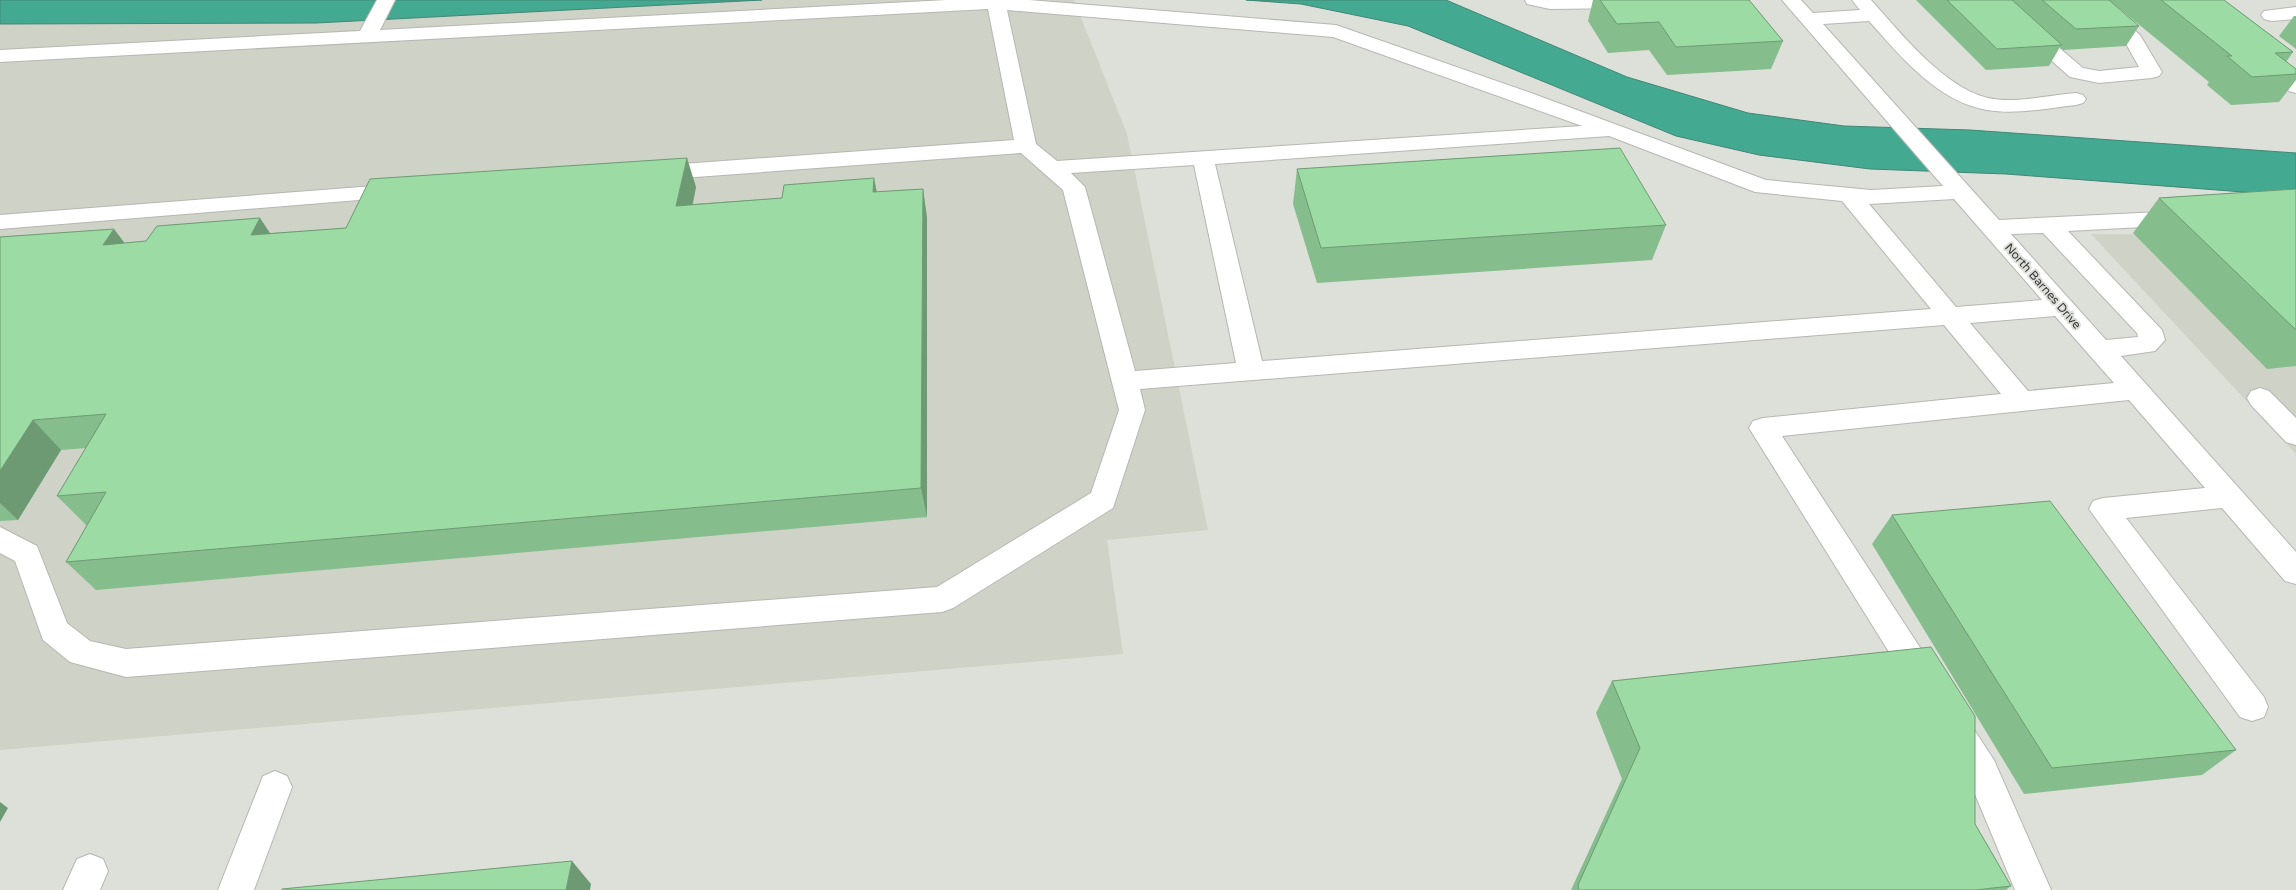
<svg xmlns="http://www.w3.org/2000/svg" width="2296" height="890" font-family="'Varela Round',sans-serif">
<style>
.built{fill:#cfd2c6}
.water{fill:#44a991;stroke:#408776}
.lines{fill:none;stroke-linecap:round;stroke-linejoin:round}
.minor-casing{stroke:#b6b7b2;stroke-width:2}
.minor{fill:#fff;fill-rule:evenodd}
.wall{fill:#86bd8d}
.shaded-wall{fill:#6d9a73}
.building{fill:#9cdca4;stroke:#6d9a73}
.labels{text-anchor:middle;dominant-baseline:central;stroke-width:4;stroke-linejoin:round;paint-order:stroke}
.street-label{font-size:12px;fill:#383936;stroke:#dddfd9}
</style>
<rect width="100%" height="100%" fill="#dddfd9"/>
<!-- built -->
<path class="built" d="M0 0H1074L1127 134 1208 530 1107 540 1123 654 0 750Z
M2091 234 2296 236V454Z"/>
<!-- water -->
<path class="water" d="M0 0H762L316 23 0 24Z
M1246 0H1446L1627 77 1748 113 1844 126 1970 130 2296 153V196L2006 174 1870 169 1759 155 1676 136 1408 26 1301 4Z"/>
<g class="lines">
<!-- minor casing -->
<g class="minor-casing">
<path id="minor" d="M377 0H395L380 30 947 0H1029L1336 25 1531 93 1766 180 1871 190 1943 186 1782 0H1801L1813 13 1860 10 1852 0H1871C1901 33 1943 87 1988 98 2015 104 2049 95 2076 93L2083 95 2086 99 2083 103 2076 105C2048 108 2016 115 1987 110 1938 102 1901 57 1869 21L1823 24 1999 220 2180 211 2188 213 2192 218 2188 223 2180 225 2068 231 2162 330 2165 340 2155 351 2121 356 2296 552V584L2285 581 2222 508 2126 518 2264 697 2268 707 2264 717 2252 721 2240 717 2089 509 2093 501 2103 498 2205 488 2129 400 1782 436 1936 672 1941 682 1936 692 1925 696 1914 692 1749 428 1753 421 1763 418 2001 394 1944 325 1140 389 1145 410 1113 508 953 608 942 612 126 677 70 662 43 640 15 561 0 553V527L37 546 67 623 90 641 126 649 937 587 1091 493 1119 410 1063 190 1021 153 655 180 647 178 644 173 647 168 655 166 1014 140 988 9 0 62V50L360 31ZM1007 10 1333 37 1582 126 1057 161 1036 144ZM1609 136 1755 192 1842 201 1931 309 1262 361 1215 164ZM1194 165 1236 363 1135 371 1085 187 1071 173ZM1954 199 2042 300 1956 307 1869 204ZM2043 233 2137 333 2138 337 2106 340 2011 234ZM2055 316 2114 383 2028 391 1970 323Z
M1525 0H1638L1639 2 1637 6 1630 8 1550 9 1527 4Z
M1983 0H2003L2083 68 2099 71 2139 67 2125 42 2079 0H2099L2140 35 2162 72 2159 76 2152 78 2099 83 2070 77Z
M2296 7V19L2271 21 2264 19 2261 15 2264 11Z
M2263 56 2270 58 2296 77V93L2289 91 2256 66 2253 62 2256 58Z
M400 184 408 186 411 191 408 196 0 229V215Z
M2260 388 2269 391 2296 418V445L2286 442 2251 405 2247 398 2251 391Z
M1955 714 1967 719 1994 760 2051 890H2015L1969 780 1938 729 1943 719Z
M275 771 287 776 292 787 254 890H218L263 776Z
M90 854 103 859 108 871 100 890H63L77 859Z"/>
</g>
<!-- minor -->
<use href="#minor" class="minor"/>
</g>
<!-- wall -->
<path class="wall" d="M1593 0H1749L1783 41 1771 69 1667 75 1649 50 1608 53 1588 21Z
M1916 0H2109L2139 26 2126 46 2063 50 2060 47 2049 66 1986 70Z
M2109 0H2224L2293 52 2286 62 2296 69V80L2279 102 2231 105 2207 85 2209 82Z
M2294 16H2296V49L2279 36Z
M1297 169 1666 225 1652 260 1317 283 1293 204Z
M696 187 693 204 923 189 927 218V517L96 590 66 562 87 525H86L57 496 87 448 61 450 18 520 0 521V237L125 243 346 228Z
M2296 189V366L2267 369 2133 233 2159 198Z
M1892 515 2236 750 2202 775 2024 794 1872 544Z
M1612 681 1975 824 2011 886 2006 890H1571L1622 779 1596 713Z"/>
<!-- shaded-wall -->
<path class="shaded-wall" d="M687 158 696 187 686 235 676 206Z
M874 178 880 208 873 192Z
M923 189 927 218V517L921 488Z
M260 218 280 248 251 235Z
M114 229 136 258 103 245Z
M33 420 61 450 18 520 0 503V471Z
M0 802 8 808 0 822Z
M572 861 591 884 590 890H566Z"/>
<!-- building -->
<path class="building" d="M1600 0H1749L1783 41 1676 47 1659 22 1617 24Z
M1947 0H2012L2062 45 1997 49Z
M2042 0H2109L2139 26 2076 29Z
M2161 0H2224L2293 52 2275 53 2296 69V74L2252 77 2227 56H2232Z
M1620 148 1666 225 1321 248 1297 169Z
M687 158 676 206 782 198 784 185 874 178 873 192 923 189 921 488 66 562 106 492 57 496 106 414 33 420 0 471V237L114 229 103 245 146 241 157 226 260 218 251 235 346 228 370 179Z
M2296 189V330L2159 198Z
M2050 501 2236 750 2052 768 1892 515Z
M1931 647 1975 716V824L2011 886 1975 890H1579L1578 885 1640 748 1612 681Z
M572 861 566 890H282V889Z"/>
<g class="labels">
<!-- street labels -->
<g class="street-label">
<text transform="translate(2043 286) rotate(49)">North Barnes Drive</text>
</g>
</g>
</svg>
